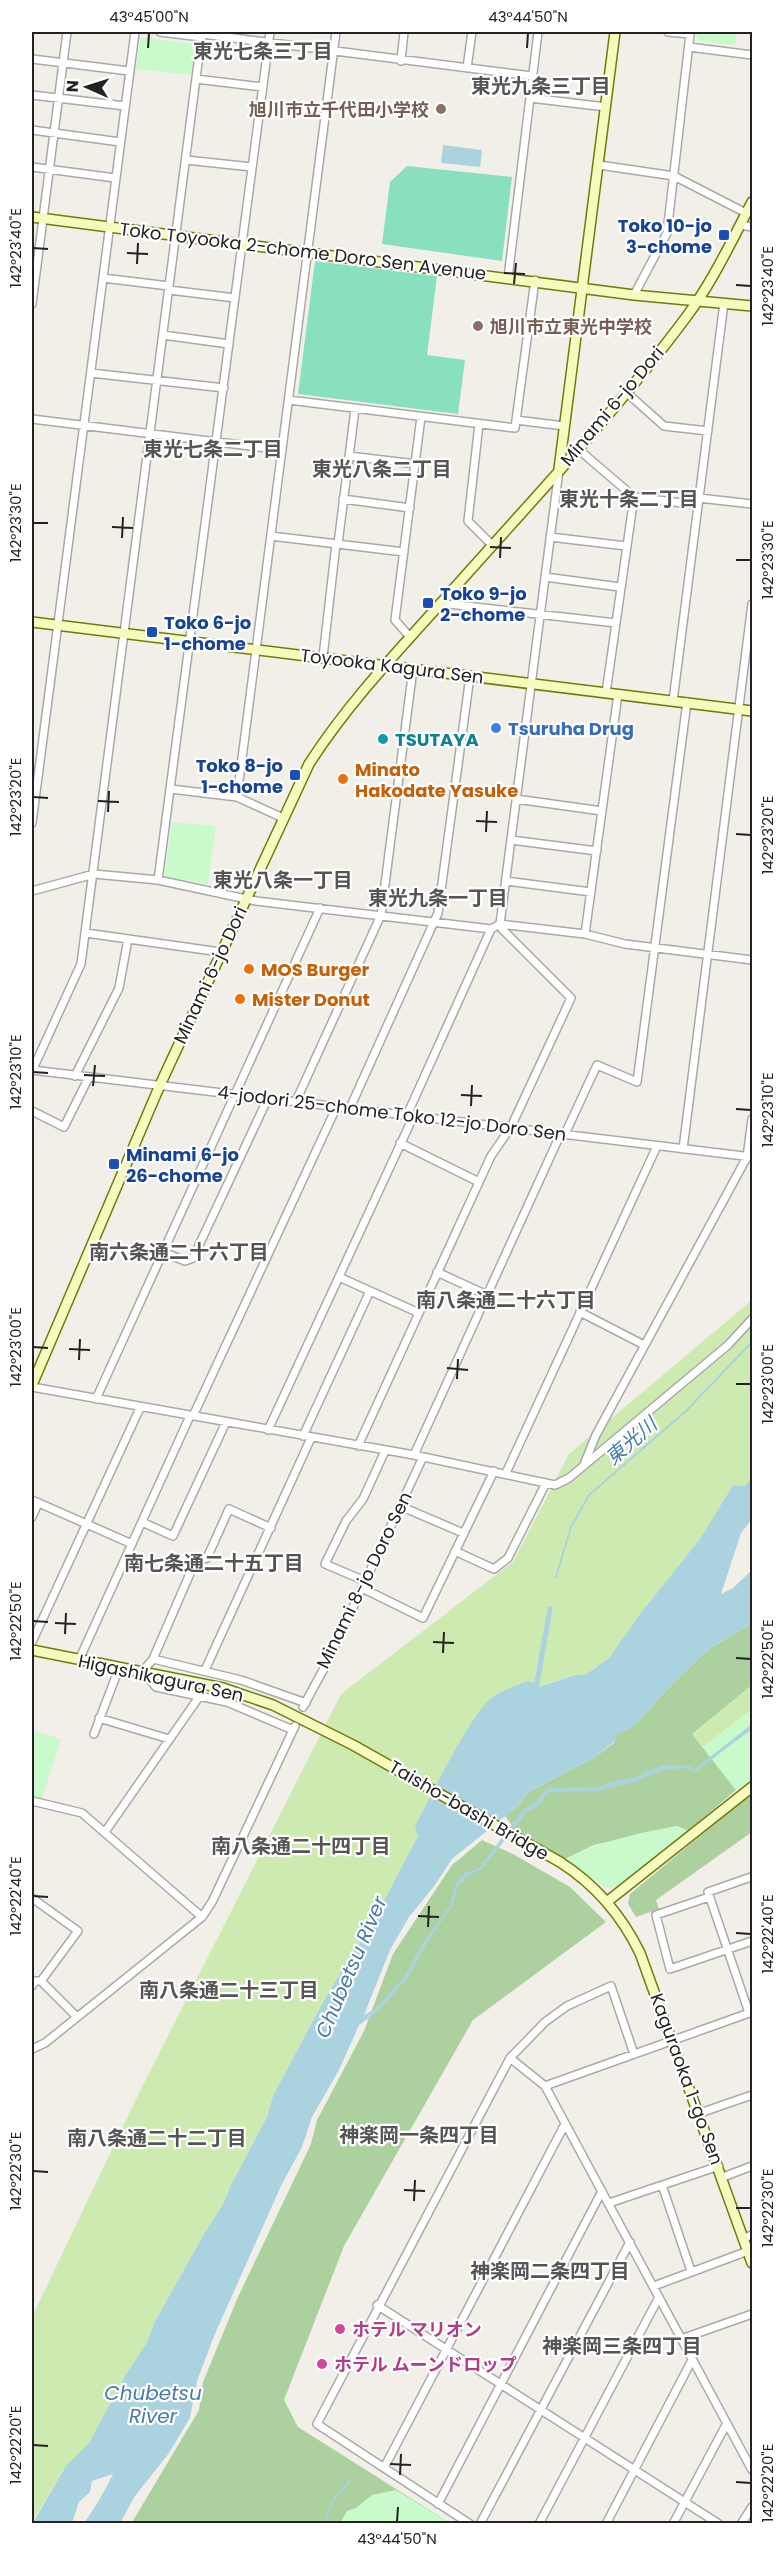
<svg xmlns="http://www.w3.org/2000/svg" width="784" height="2555" font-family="Poppins,'Noto Sans JP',sans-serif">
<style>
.grass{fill:#cdebb0}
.forest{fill:#add19e}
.park{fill:#c8facc}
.pitch{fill:#88e0be}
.water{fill:#aad3df}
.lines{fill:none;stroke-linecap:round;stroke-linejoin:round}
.stream{stroke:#aad3df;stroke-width:2}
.street-casing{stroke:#a9a9a9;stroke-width:10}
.secondary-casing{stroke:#707d05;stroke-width:12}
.street{stroke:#fff;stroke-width:7}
.secondary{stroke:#f7fabf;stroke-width:9}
.ticks{fill:none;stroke:#222;stroke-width:2}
.education-dot{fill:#8d6e63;stroke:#fff;stroke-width:2}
.transit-dot{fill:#1a4fb4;stroke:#fff;stroke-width:2}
.shop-dot{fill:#3f7fe0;stroke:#fff;stroke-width:2}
.culture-dot{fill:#0f9aa8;stroke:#fff;stroke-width:2}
.food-dot{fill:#e8710a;stroke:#fff;stroke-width:2}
.hotel-dot{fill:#d1479c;stroke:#fff;stroke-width:2}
.labels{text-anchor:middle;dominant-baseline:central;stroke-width:4.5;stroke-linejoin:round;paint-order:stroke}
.education-label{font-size:18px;font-weight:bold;fill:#785e54;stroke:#fff;text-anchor:end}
.transit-label{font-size:18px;font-weight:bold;fill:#164399;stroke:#fff;text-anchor:start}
.street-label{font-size:18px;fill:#222;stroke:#fff}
.shop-label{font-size:18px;font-weight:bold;fill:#366cbe;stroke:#fff;text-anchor:start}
.culture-label{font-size:18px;font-weight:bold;fill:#0d838f;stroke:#fff;text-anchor:start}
.food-label{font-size:18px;font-weight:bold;fill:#c56008;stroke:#fff;text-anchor:start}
.hotel-label{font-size:18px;font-weight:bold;fill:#b23c85;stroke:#fff;text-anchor:start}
.neighbourhood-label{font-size:20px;font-weight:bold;fill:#555;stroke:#fff}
.water-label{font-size:20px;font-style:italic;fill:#4a7aab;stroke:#fff}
.neatline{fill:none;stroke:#222;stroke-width:2}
.ticks-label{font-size:15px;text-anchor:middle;fill:#222}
</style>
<rect width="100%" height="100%" fill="#f2efe9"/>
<!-- grass -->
<path class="grass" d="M752 1300V1477L745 1486 733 1485 700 1539 640 1614 609 1658 585 1675H574L538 1687 553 1608 548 1607 534 1683 492 1697 478 1714 442 1775 418 1836 399 1874 371 1926 343 1968 318 2011 273 2096 267 2117 231 2185 223 2204 204 2234 154 2323 147 2342 125 2376 89 2444 66 2466 32 2522V2317L137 2097 341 1694 513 1562 569 1454Z
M752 1685V1709L703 1747 692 1734Z"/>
<!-- forest -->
<path class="forest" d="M752 1623V1685L692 1734 736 1790 688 1831 677 1826 594 1845 565 1859 516 1831 505 1816 519 1805 527 1793 595 1757 615 1742V1735L635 1725 673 1683 709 1649Z
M752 1793V1832L656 1900 659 1909 636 1917 628 1904 630 1894Z
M482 1840 513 1854 570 1887 606 1922 473 2020 344 2246 284 2400 298 2427 450 2523 131 2524 199 2410 203 2382 238 2297 311 2144 317 2120 364 2031 393 1954 452 1865Z"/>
<!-- park -->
<path class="park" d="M694 32H737L735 45 699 41Z
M140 37 195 44 191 75 136 69Z
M172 822 216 826 208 884 168 877 165 874Z
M752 1709V1779L736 1790 703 1747Z
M32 1730 61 1739 41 1801 32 1799Z
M677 1826 688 1831 617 1887 606 1888 565 1859C602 1841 638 1833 677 1826Z
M396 2490 450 2523H340L347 2511 356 2508 372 2495Z"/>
<!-- pitch -->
<path class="pitch" d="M407 166 512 177 502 261 382 244 390 182Z
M315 261 437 276 427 355 465 360 458 414 298 394Z"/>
<!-- water -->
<path class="water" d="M443 145 482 150 480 167 441 163Z
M752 1477V1519L741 1533 721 1594 733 1588 752 1570V1623L709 1649 673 1683 635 1725 616 1735 615 1741 595 1757 527 1793 519 1805 452 1859 435 1885 409 1917 390 1950 364 2015 375 2009 403 1978 424 1942 450 1905 456 1883 465 1873 479 1868 524 1809 536 1802 547 1788 597 1787 614 1781 633 1778 662 1765H686L695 1769 752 1724V1729L695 1772 684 1768 663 1770 634 1782 596 1791 552 1792 547 1794 538 1806 527 1812 482 1869 466 1877 458 1886 453 1904 427 1943 407 1979 376 2013 359 2025 339 2070 312 2117 302 2147 281 2186 214 2336 197 2381 190 2418 169 2453 135 2496 120 2523H84C93 2511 107 2487 113 2474L92 2481 90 2492 79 2502 72 2523 32 2524 66 2466 89 2443 125 2376 147 2342 154 2323 204 2234 223 2204 231 2185 267 2117 273 2096 318 2011 343 1968 371 1926 418 1836 415 1826C429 1800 472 1710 494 1696 504 1690 517 1686 527 1681L534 1683 548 1606 553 1607 539 1687 575 1675H585L609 1658 640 1614 700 1539 733 1485 745 1486Z"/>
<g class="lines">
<!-- stream -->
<path class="stream" d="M556 1577 571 1527 589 1495 686 1411 752 1342
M324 2524 332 2502 350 2481"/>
<!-- street casing -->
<g class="street-casing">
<path id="street" d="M160 32 201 37
M202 34 532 76
M689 47 752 55
M32 59 129 71
M401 61 404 32
M467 68 472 32
M196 79 263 87
M32 95 125 106
M530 98 606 107
M32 130 120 142
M186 160 252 167
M599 165 674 176 746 213
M32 167 115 178
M740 225 752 227
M103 278 169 286
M508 278 538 32
M169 290 235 298
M634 295 667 233 690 34 668 32
M32 304 67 32
M163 335 229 344
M91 373 224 388
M626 392 664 426 708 431
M289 400 515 428 535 280
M32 419 282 450
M516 420 564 426
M479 424 468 521 491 544
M578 449 634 497 698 505
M349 456 416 464
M699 498 752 504
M343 499 410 508
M271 536 404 552
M550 537 626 546
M338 544 355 409
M545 577 620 587
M440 603 616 623
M410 637 395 620 421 417
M323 657 336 544
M606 693 634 497
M673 701 724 303
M171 789 237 797 283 818
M237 797 336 32
M516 799 602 811
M32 823 135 32
M511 840 597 851
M158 880 270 32
M506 881 591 892
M32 891 94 874 158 880 256 901 491 929 500 924 585 934 625 944 752 960
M86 933 220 952
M585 934 618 694
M32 1070 752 1157
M32 1071 81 964 202 32
M75 1076 119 988 128 939
M296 1101 381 915 413 669
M350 1108 438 913 470 676
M32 1111 64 1127 89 1077
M407 1115 491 929
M565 1134 597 1065 637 1082 687 702
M400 1143 479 1182
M683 1149 752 604
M163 1252 185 1261 193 1258 268 1098
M437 1272 487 1295
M339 1277 419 1313
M580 1312 644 1345
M32 1387 414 1455 555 1485 569 1478 728 1345 752 1319
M96 1399 320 908
M193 1416 337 1106
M268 1430 414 1115
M303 1436 370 1291
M358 1446 491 1156 511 1127 571 998 502 929 500 924 559 470
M414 1455 561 1133
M585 1462 596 1435 747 1157 752 1119
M506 1473 657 1146
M32 1500 132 1544
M400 1506 463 1533
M32 1517 38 1503
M142 1522 173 1536 226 1422
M271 1528 229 1509 207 1558 195 1562 153 1659 143 1671 156 1687 227 1702 293 1730
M455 1551 494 1569 508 1558 546 1483
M365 1581 325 1564 346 1521 363 1499 385 1451
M362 1588 423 1618 494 1471
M32 1642 140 1408
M153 1659 241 1680 306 1703
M79 1660 190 1416
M205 1670 311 1438
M303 1707 328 1661 423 1457
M99 1718 169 1739
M94 1734 119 1668
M32 1801 82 1813 202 1917
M105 1832 199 1697
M709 1897 656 1915 670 1969 752 1941
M32 1898 78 1931 41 1981H35L32 1986
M41 1981 77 2017
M749 2013 708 1892 751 1877
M32 2049 45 2043 202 1917 212 1902 295 1726
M510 2058 545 2022 567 2006 611 1986 634 2054
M545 2086 752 2012
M700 2113 752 2095
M723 2177 752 2166
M662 2185 691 2271
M609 2203 719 2166
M744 2238 752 2235
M654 2286 748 2251
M377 2305 719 2524
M681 2339 752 2314
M384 2468 565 2124
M438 2504 602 2191
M470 2524 317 2424 510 2058 545 2086 752 2470
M480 2524 630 2242
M539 2524 659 2297
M606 2524 692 2360
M673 2524 727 2423
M741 2524 752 2507"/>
</g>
<!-- secondary casing -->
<g class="secondary-casing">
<path id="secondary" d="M32 217 634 295 752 306
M559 469 615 32
M32 622 752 711
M32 1385 160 1085 309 764C346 706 395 654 441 603 524 509 612 417 687 316 713 281 732 240 752 202
M32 1650 223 1688 273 1705 353 1745 560 1862C596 1885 621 1914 640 1953L752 2263
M608 1901 752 1787"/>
</g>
<!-- street -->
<use href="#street" class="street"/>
<!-- secondary -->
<use href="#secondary" class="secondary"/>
</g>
<!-- ticks -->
<path class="ticks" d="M148 48 149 33M527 48 528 33M33 248 48 249M127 253 148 254M137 264 138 243M504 273 525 274M514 284 516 263M736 285 751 286M33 523H48M112 527 133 528M122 538 123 517M490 547 511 548M500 558 501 537M736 560H751M33 797 48 798M98 801 119 802M108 812 109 791M476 821 497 822M486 832 487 811M736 834 751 835M33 1072 48 1073M84 1075 105 1076M93 1086 95 1065M461 1095 482 1096M471 1106 472 1085M736 1109 751 1110M33 1347 48 1348M69 1349 90 1350M79 1360 80 1339M447 1368 468 1370M457 1379 458 1359M736 1384H751M33 1621 48 1622M55 1623 76 1624M65 1634 66 1613M433 1642 454 1643M443 1653 444 1632M736 1658 751 1659M33 1896 48 1897M418 1916 439 1917M428 1927 429 1906M736 1933 751 1934M33 2171 48 2172M404 2190 425 2191M414 2201 415 2180M736 2208H751M33 2445 48 2446M390 2464 411 2465M400 2475 401 2454M736 2482 751 2483M397 2522 398 2507"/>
<!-- markers -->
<g class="education-dot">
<circle cx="441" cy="109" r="6"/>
<circle cx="478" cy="326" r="6"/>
</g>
<g class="transit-dot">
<rect x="718" y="229" width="12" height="12" rx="3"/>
<rect x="422" y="597" width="12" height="12" rx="3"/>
<rect x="146" y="626" width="12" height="12" rx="3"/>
<rect x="289" y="769" width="12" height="12" rx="3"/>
<rect x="108" y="1158" width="12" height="12" rx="3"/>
</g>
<circle class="shop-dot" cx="496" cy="728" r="6"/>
<circle class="culture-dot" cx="383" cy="739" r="6"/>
<g class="food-dot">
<circle cx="343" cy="779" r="6"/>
<circle cx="249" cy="969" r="6"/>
<circle cx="240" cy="999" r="6"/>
</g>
<g class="hotel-dot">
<circle cx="340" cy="2329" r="6"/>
<circle cx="322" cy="2364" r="6"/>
</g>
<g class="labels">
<!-- education labels -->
<g class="education-label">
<text x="429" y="109">旭川市立千代田小学校</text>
<text x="490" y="326" text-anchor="start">旭川市立東光中学校</text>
</g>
<!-- transit labels -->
<g class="transit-label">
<text x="712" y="225" text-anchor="end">Toko 10-jo<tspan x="712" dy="21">3-chome</tspan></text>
<text x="440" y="593">Toko 9-jo<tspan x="440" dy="21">2-chome</tspan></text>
<text x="164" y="622">Toko 6-jo<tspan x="164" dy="21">1-chome</tspan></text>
<text x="283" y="765" text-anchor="end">Toko 8-jo<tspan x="283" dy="21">1-chome</tspan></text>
<text x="126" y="1154">Minami 6-jo<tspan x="126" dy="21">26-chome</tspan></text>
</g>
<!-- street labels -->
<g class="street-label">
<text transform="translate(303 251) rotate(7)">Toko Toyooka 2-chome Doro Sen Avenue</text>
<text transform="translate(612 406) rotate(-50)">Minami 6-jo Dori</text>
<text transform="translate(392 666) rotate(7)">Toyooka Kagura Sen</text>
<text transform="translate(210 975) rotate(-65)">Minami 6-jo Dori</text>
<text transform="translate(392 1113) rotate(7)">4-jodori 25-chome Toko 12-jo Doro Sen</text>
<text transform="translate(364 1580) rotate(-64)">Minami 8-jo Doro Sen</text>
<text transform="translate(161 1678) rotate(12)">Higashikagura Sen</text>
<text transform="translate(469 1810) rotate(30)">Taisho-bashi Bridge</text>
<text transform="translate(687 2079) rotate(70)">Kaguraoka 1-go Sen</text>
</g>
<!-- shop labels -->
<g class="shop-label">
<text x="508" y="728">Tsuruha Drug</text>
</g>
<!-- culture labels -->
<g class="culture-label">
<text x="395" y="739">TSUTAYA</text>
</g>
<!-- food labels -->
<g class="food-label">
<text x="355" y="769">Minato<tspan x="355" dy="21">Hakodate Yasuke</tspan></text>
<text x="261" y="969">MOS Burger</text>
<text x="252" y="999">Mister Donut</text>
</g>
<!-- hotel labels -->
<g class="hotel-label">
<text x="352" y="2329">ホテル マリオン</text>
<text x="334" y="2364">ホテル ムーンドロップ</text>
</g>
<!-- neighbourhood labels -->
<g class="neighbourhood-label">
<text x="263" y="51">東光七条三丁目</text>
<text x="541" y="86">東光九条三丁目</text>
<text x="213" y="449">東光七条二丁目</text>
<text x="382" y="469">東光八条二丁目</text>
<text x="629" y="499">東光十条二丁目</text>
<text x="283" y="880">東光八条一丁目</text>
<text x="438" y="898">東光九条一丁目</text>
<text x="179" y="1252">南六条通二十六丁目</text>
<text x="506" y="1300">南八条通二十六丁目</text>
<text x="214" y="1563">南七条通二十五丁目</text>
<text x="301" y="1846">南八条通二十四丁目</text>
<text x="229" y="1990">南八条通二十三丁目</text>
<text x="419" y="2135">神楽岡一条四丁目</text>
<text x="157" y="2138">南八条通二十二丁目</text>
<text x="550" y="2271">神楽岡二条四丁目</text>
<text x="622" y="2346">神楽岡三条四丁目</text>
</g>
<!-- water labels -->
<g class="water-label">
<text transform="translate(631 1441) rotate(-41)">東光川</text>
<text transform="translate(351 1967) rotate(-67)">Chubetsu River</text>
<text x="153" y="2393">Chubetsu<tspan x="153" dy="23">River</tspan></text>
</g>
</g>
<!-- border -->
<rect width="784" height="2555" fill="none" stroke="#ffffff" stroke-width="66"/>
<!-- north arrow -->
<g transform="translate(87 87) rotate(273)" stroke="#ffffff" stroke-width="4.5" paint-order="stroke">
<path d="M0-4.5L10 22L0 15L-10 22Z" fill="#222222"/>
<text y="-9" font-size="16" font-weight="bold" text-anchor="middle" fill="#222222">N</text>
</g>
<rect x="33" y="33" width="718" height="2489" class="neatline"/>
<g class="ticks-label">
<text x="149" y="22">43°45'00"N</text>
<text x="528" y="22">43°44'50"N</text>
<text transform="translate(16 248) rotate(-90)" y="5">142°23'40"E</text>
<text transform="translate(768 286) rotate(-90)" y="5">142°23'40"E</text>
<text transform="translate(16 523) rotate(-90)" y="5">142°23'30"E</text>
<text transform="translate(768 560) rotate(-90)" y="5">142°23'30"E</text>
<text transform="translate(16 797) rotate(-90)" y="5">142°23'20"E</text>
<text transform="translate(768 835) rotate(-90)" y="5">142°23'20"E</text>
<text transform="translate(16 1072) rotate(-90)" y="5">142°23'10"E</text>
<text transform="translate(768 1110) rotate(-90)" y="5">142°23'10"E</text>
<text transform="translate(16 1347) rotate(-90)" y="5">142°23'00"E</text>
<text transform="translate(768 1384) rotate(-90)" y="5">142°23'00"E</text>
<text transform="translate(16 1621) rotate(-90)" y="5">142°22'50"E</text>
<text transform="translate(768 1659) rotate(-90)" y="5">142°22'50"E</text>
<text transform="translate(16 1896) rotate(-90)" y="5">142°22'40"E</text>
<text transform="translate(768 1934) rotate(-90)" y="5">142°22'40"E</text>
<text transform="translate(16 2171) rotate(-90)" y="5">142°22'30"E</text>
<text transform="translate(768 2208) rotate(-90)" y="5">142°22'30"E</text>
<text transform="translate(16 2445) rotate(-90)" y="5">142°22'20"E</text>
<text transform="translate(768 2483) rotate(-90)" y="5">142°22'20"E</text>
<text x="397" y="2544">43°44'50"N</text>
</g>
</svg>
